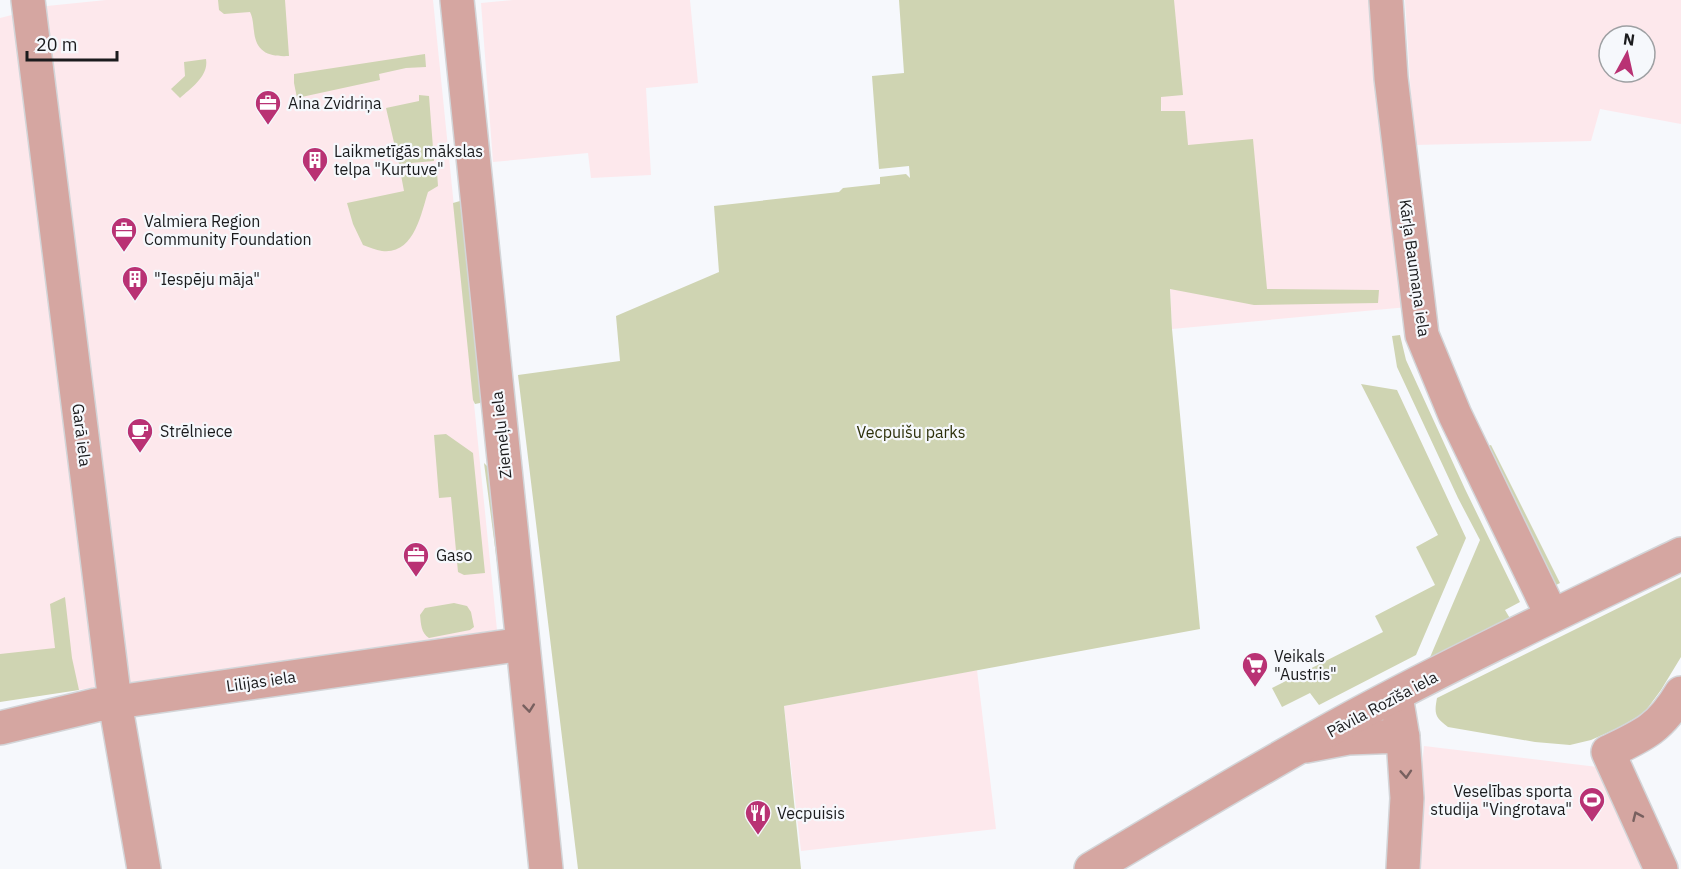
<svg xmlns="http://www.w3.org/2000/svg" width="1681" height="869" font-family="'IBM Plex Sans',sans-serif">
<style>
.commercial{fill:#fde8ec;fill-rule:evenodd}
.green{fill:#cfd4b2}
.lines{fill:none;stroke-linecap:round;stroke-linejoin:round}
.minor-casing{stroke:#d3d5d8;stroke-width:36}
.tertiary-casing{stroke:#d3d5d8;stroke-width:36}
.minor{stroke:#d5a6a1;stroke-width:33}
.tertiary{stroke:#d5a6a1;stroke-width:33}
.oneway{stroke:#78605f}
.labels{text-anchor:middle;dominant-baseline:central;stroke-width:4.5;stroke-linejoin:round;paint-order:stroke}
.poi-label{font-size:16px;fill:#1b1b1d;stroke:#f6f8fc;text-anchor:start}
.street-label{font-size:16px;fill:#1b1b1d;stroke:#f6f8fc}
.park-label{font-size:16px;fill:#2d300a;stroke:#f6f8fc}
</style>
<rect width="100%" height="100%" fill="#f6f8fc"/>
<!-- commercial -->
<path class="commercial" d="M106 0H433L497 630 0 701V18L47 6Z
M513 0H690L698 83 646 88 651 175 591 178 588 153 493 162 481 3Z
M1156 0H1386L1419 306 1172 329Z
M1405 0H1681V124L1600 109 1591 141 1414 145ZM1609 36H1645V72H1609Z
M977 670 996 829 801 851 784 706Z
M1424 746 1614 769 1657 869H1411Z"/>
<!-- green -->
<path class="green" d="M218 0H285L289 56C270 57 256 53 254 31 253 24 253 18 250 12L224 14 219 10Z
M899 0H1174L1183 95 1161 97V111H1185L1188 145 1253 139 1267 289 1379 290 1378 303 1254 305 1170 289 1172 329 1200 629 784 706 801 869H578L518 375 620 361 616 316 719 272 714 206 839 192 843 188 880 184V177L906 174 910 178 909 166 879 169 872 76 904 73Z
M425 54 426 67 406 68 379 74 380 80 297 98 294 83V74Z
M206 59C209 76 191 88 180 98L171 89 185 76 184 62Z
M419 95 429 96 434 161 399 164 386 108 419 101Z
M437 172 438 186 428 192C421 214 414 255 382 251 376 250 369 247 363 245L353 224 347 203 404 191 401 175Z
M460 201 482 395 480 403 475 404 473 400 453 203Z
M1400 335 1406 360 1465 489 1520 602 1505 610 1514 625 1428 662 1480 540 1458 498 1397 367 1392 336Z
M1361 384 1397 390 1466 538 1416 655 1319 705 1310 693 1282 707 1272 688 1383 632 1375 616 1435 585 1416 547 1438 535Z
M446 434 473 453 485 573 464 575 458 572 451 497 439 498 434 435Z
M1491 445 1560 583 1552 587 1485 447Z
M484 463 488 467 505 624Z
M1681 577V657L1661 690 1644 713 1618 728 1591 740 1570 745 1535 742 1448 727C1435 717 1434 714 1437 698Z
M65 597 72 658 79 690 0 702V654L55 648 50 604Z
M454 603 467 606 471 612 474 627 470 630 429 638C421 633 421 624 420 615L425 608Z"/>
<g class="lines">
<!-- minor casing -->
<g class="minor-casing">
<path id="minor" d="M28 0 115 702 144 869
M457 0 546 869
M1396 696 1403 738 1407 798 1403 869
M0 728 96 705 523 644
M1306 746 1348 738 1403 736
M1661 869 1608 752C1644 735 1660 728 1681 693"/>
</g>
<!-- tertiary casing -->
<g class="tertiary-casing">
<path id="tertiary" d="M1386 0 1391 78 1422 335 1455 415 1552 616
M1091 869C1177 818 1263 766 1351 718 1459 660 1571 607 1681 554"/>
</g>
<!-- minor -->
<use href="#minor" class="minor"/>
<!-- tertiary -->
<use href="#tertiary" class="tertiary"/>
</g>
<!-- one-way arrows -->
<defs><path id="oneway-chevron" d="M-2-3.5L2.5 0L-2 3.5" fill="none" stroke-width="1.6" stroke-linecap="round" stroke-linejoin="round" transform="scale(1.5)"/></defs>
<g class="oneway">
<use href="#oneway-chevron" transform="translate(529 708) rotate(84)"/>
<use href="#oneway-chevron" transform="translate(1406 774) rotate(86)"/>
<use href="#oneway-chevron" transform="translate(1637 816) rotate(-114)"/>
</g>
<!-- icons -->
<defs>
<g id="office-pin" transform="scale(1.35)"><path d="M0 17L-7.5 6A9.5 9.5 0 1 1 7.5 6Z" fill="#b93274" stroke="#f6f8fc"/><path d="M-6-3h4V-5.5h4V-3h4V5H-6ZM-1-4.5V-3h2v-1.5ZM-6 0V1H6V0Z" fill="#fff"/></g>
<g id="building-pin" transform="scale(1.35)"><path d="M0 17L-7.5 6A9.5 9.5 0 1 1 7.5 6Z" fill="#b93274" stroke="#f6f8fc"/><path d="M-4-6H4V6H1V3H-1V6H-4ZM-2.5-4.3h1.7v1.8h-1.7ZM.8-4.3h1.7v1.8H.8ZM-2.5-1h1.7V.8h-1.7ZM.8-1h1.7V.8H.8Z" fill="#fff"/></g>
<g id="cafe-pin" transform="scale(1.35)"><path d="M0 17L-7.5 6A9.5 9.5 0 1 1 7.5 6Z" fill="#b93274" stroke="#f6f8fc"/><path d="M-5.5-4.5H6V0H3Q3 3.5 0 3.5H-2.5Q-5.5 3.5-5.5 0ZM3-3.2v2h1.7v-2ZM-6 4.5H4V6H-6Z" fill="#fff"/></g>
<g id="supermarket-pin" transform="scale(1.35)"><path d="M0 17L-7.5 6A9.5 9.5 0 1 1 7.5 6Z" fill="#b93274" stroke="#f6f8fc"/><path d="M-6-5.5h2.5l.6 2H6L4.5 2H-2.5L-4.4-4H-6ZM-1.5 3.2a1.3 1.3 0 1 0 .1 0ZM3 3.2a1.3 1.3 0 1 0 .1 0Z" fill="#fff"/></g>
<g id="stadium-pin" transform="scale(1.35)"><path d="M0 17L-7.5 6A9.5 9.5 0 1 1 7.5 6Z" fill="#b93274" stroke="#f6f8fc"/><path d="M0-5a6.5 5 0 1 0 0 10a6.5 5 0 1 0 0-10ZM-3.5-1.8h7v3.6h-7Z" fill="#fff"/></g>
<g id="restaurant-pin" transform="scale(1.35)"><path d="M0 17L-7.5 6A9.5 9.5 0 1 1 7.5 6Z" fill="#b93274" stroke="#f6f8fc"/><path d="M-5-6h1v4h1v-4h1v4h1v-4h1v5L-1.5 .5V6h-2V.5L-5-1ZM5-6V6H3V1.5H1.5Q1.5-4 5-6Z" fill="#fff"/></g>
</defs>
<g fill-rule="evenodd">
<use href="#office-pin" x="268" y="103"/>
<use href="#building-pin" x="315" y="160"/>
<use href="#office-pin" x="124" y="230"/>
<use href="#building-pin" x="135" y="279"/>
<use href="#cafe-pin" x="140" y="431"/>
<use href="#office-pin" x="416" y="555"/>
<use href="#supermarket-pin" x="1255" y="665"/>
<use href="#stadium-pin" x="1592" y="800"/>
<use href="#restaurant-pin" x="758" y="813"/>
</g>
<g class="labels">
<!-- poi labels -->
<g class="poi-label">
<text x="288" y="103">Aina Zvidriņa</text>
<text x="334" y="151">Laikmetīgās mākslas<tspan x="334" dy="18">telpa "Kurtuve"</tspan></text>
<text x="144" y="221">Valmiera Region<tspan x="144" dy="18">Community Foundation</tspan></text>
<text x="154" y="279">"Iespēju māja"</text>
<text x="160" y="431">Strēlniece</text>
<text x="436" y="555">Gaso</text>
<text x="1274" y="656">Veikals<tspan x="1274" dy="18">"Austris"</tspan></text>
<text x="1572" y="791" text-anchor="end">Veselības sporta<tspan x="1572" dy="18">studija "Vingrotava"</tspan></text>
<text x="777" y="813">Vecpuisis</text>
</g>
<!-- street labels -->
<g class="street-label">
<text transform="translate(1415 268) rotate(82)">Kārļa Baumaņa iela</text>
<text transform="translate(82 435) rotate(83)">Garā iela</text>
<text transform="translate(501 435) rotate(-96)">Ziemeļu iela</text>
<text transform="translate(261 681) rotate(-8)">Lilijas iela</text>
<text transform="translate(1382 704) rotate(-28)">Pāvila Rozīša iela</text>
</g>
<!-- park labels -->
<g class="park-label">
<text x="911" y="432">Vecpuišu parks</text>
</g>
</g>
<!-- north arrow -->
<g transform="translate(1627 54) rotate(8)"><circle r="28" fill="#f6f8fc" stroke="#9ea0a3" stroke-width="1.5"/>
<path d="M0-4.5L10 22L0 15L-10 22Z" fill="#b93274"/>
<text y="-9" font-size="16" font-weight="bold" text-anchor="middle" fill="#1b1b1d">N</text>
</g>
<!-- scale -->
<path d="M27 51v9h90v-9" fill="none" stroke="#1b1b1d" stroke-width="3"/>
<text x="36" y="51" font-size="18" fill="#1b1b1d" stroke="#f6f8fc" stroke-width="4.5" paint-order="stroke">20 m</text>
</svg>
